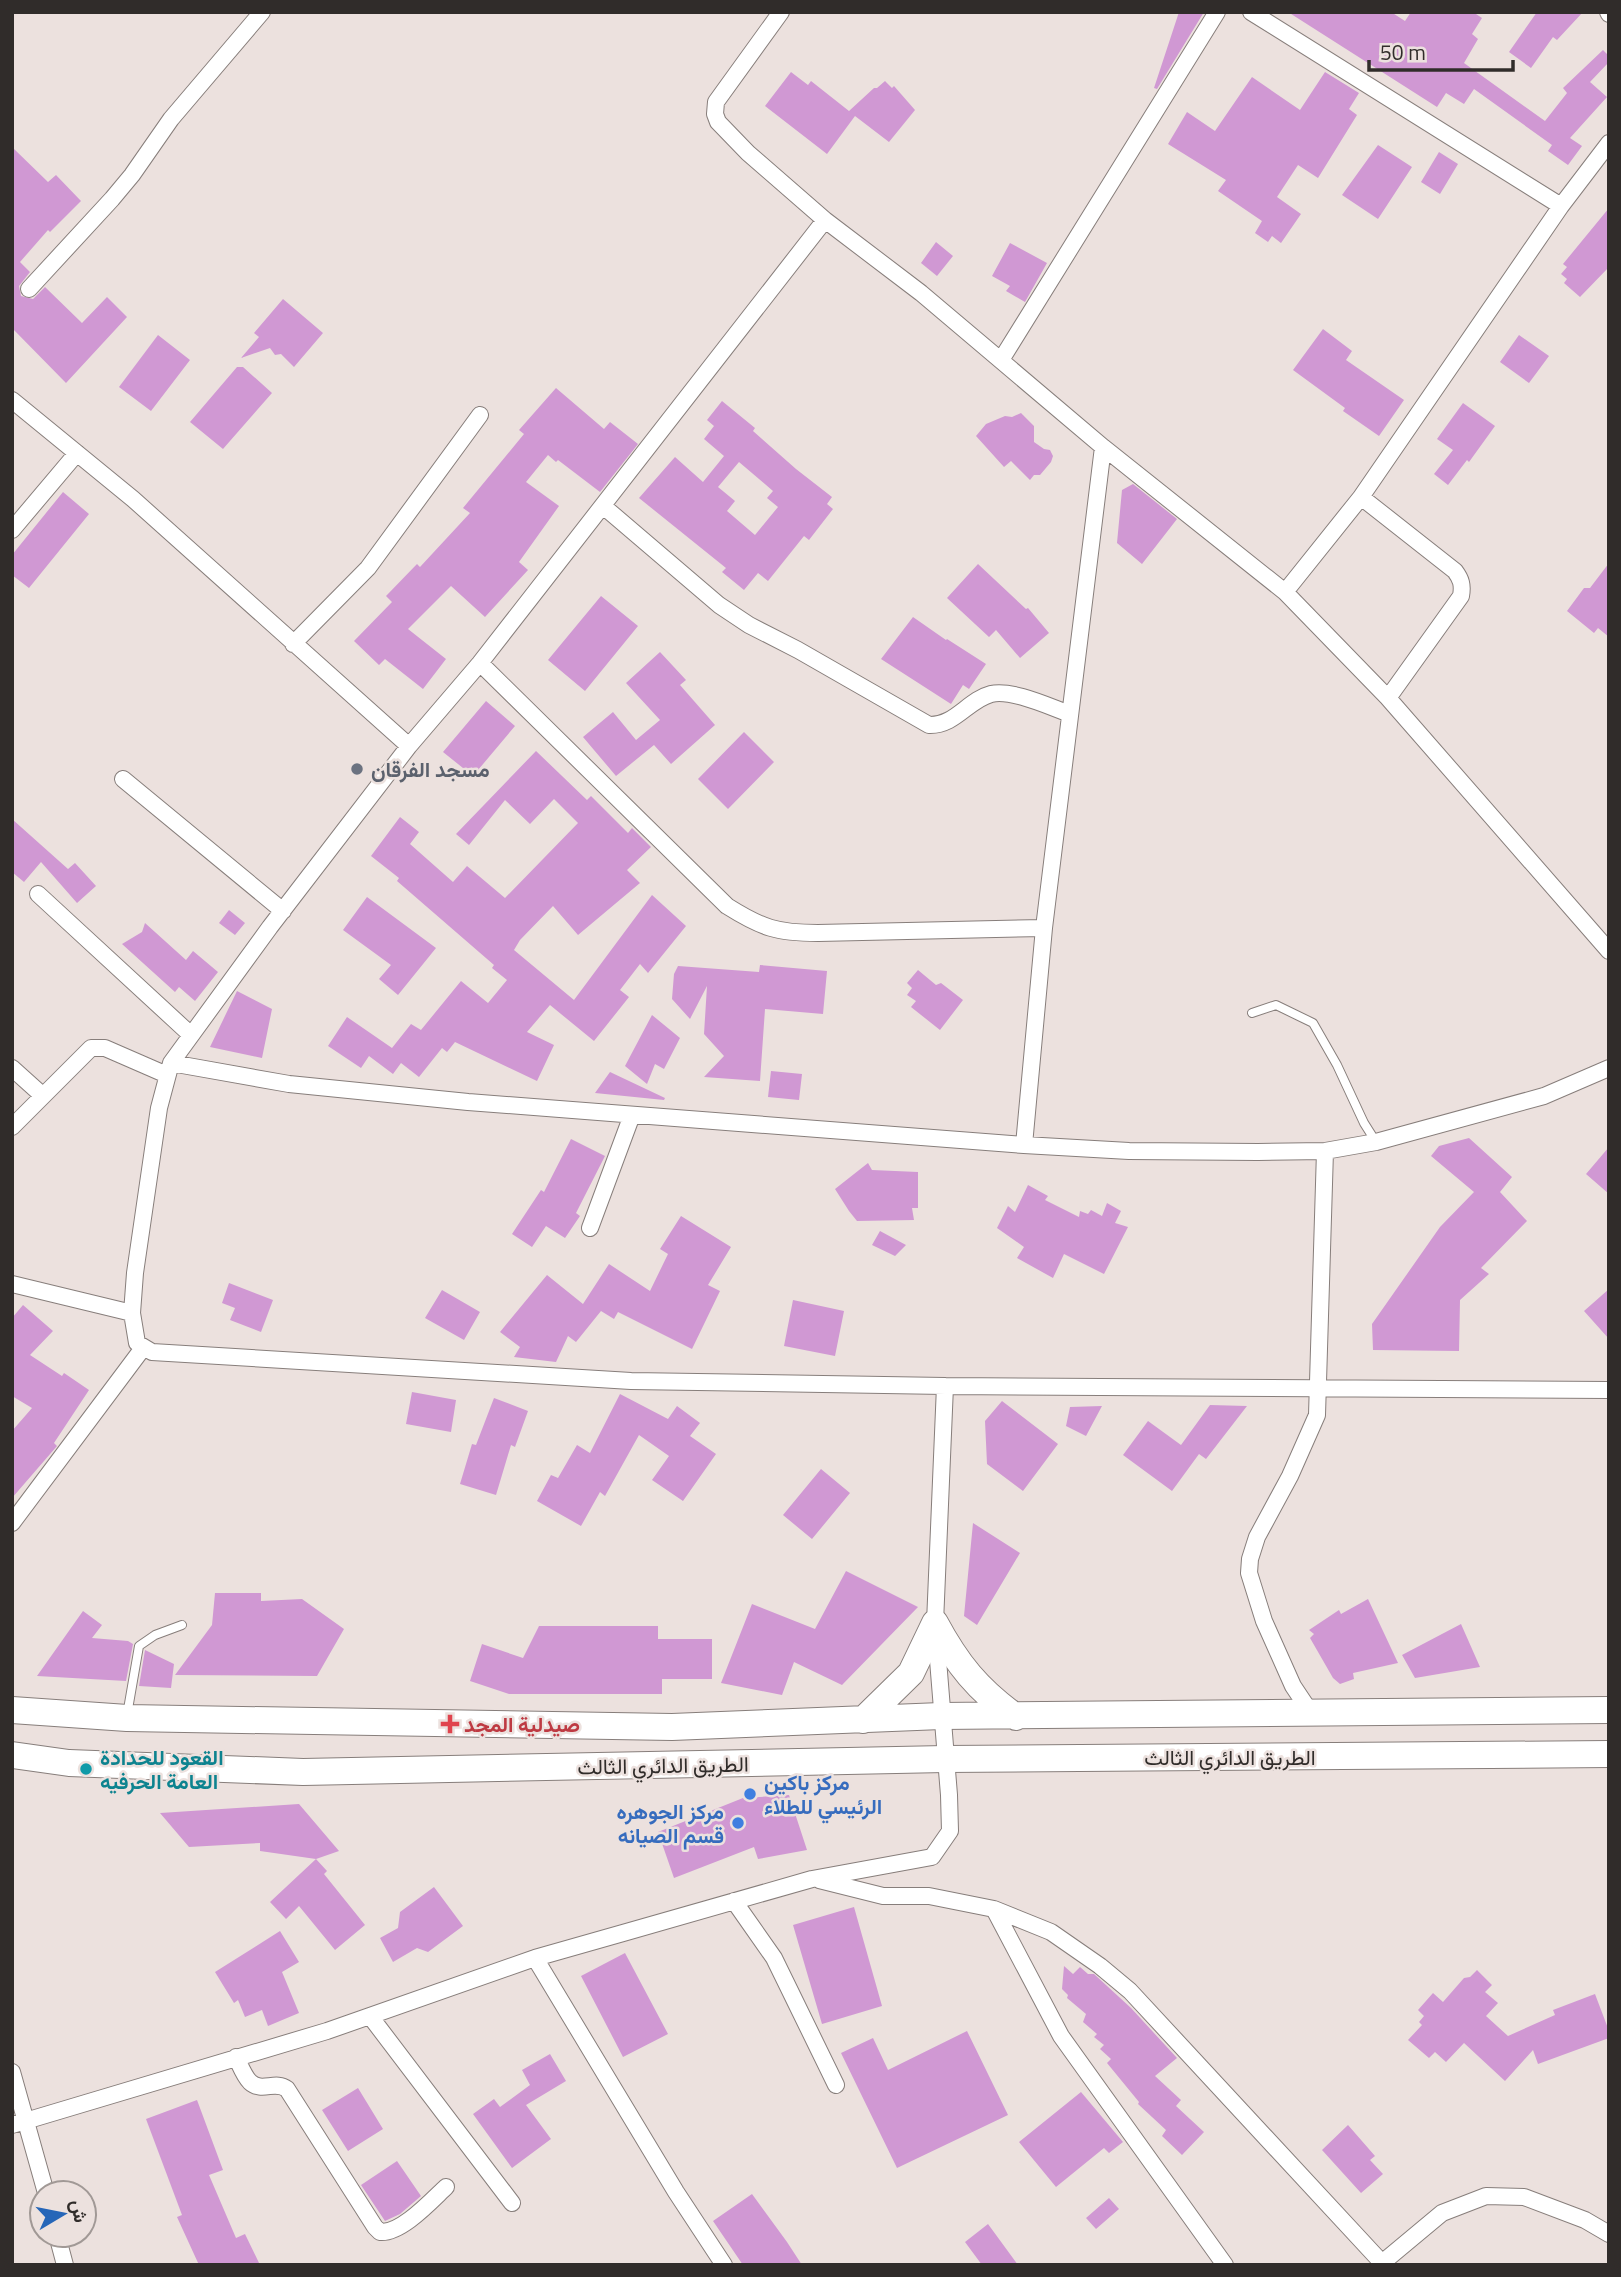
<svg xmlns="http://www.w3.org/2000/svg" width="1621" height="2277" font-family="'Titillium Web',Vazirmatn,sans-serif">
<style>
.building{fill:#d098d3;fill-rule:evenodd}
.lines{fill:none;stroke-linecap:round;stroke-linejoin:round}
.service-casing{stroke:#877e7b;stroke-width:10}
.minor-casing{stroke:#877e7b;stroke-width:18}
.primary-casing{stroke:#877e7b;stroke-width:28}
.service{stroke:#fff;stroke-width:8}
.minor{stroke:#fff;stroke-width:16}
.primary{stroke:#fff;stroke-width:26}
.worship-dot{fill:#6b7280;stroke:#ece1de;stroke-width:2.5}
.health-dot{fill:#e0444e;stroke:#ece1de;stroke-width:2.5}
.culture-dot{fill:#0f9aa8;stroke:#ece1de;stroke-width:2.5}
.shop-dot{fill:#3f7fe0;stroke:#ece1de;stroke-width:2.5}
.labels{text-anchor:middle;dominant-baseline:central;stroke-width:5;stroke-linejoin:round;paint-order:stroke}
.worship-label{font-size:21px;font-weight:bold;fill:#5b616d;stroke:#ece1de;text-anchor:start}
.health-label{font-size:21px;font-weight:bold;fill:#be3a42;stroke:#ece1de;text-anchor:start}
.culture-label{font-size:21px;font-weight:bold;fill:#0d838f;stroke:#ece1de;text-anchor:start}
.street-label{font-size:21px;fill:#302c2a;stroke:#ece1de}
.shop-label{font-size:21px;font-weight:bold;fill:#366cbe;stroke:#ece1de;text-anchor:start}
</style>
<rect width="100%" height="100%" fill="#ece1de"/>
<!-- building -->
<path class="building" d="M1179 12H1204L1157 89 1154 88Z
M1288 12H1391L1405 21 1411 12H1473L1482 18 1472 34 1478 39 1464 63 1545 121 1567 93 1563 88 1603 50 1609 56V62L1590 82 1607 97 1570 138 1582 146 1568 165 1548 151 1552 145 1474 89 1464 104 1446 93 1437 107Z
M1537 12H1583L1557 40 1553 37 1531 68 1509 52Z
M791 72 808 85 811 81 849 111 874 88H877L885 81 892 88 894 86 915 110 889 142 855 116 827 154 765 106Z
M1325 72 1359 93 1349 109 1357 115 1318 178 1298 165 1277 197 1301 214 1281 243 1272 236 1268 242 1255 233 1262 221 1218 191 1226 180 1168 144 1187 112 1215 131 1252 77 1300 110Z
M1378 145 1412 167 1378 219 1342 195Z
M12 147 48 182 56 175 81 201 50 232 48 230 20 262 30 272 19 286 21 296 33 299 45 287 82 323 107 297 127 317 66 383 12 328Z
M1439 152 1458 164 1440 194 1421 182Z
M1609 208V267L1580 297 1564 283 1567 279 1561 274 1567 267 1563 264Z
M936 242 953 256 937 276 921 263Z
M1010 243 1047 263 1025 302 1006 291 1010 286 992 276Z
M283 299 323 333 294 367 281 354 275 355 270 348 241 358 259 337 254 333Z
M1323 329 1352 351 1346 360 1404 400 1379 436 1343 411 1345 408 1293 370Z
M158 335 190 360 151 411 119 387Z
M1519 335 1549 356 1529 383 1500 362Z
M237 367H243L272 393 223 449 190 422Z
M556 388 604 429 610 422 638 444 600 492 558 460 556 462 548 455 526 482 559 506 519 562 528 570 485 617 451 586 408 629 446 659 423 689 385 659 379 665 354 641 392 602 386 596 417 564 420 567 470 513 463 508 524 434 519 430Z
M722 401 755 428 753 431 796 469 832 497 827 504 833 509 809 540 804 536 768 581 758 573 744 590 722 572 726 568 639 498 675 457 703 482 724 456 704 439 714 426 707 420ZM739 462 773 491 767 498 778 507 755 535 727 511 735 501 718 487Z
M1463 403 1495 426 1469 462 1467 460 1448 485 1434 474 1453 450 1437 439Z
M1021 413 1034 426V442L1044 449 1050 450 1053 456 1051 462 1040 475H1034L1030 480 1011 461 1004 467 976 436 986 424 1005 416 1012 417Z
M1133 484 1177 519 1142 564 1117 543 1122 490Z
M63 492 89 514 29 588 12 575V555Z
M1609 563V637L1598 628 1594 633 1567 611 1584 588H1590Z
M978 564 1026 609 1028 608 1049 633 1020 658 996 630 989 637 947 598Z
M601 596 638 626 585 691 548 660Z
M913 617 946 640 947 639 986 664 969 689 963 685 951 704 881 659Z
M660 652 686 680 680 685 715 725 671 764 654 745 616 776 583 737 613 712 636 740 660 720 626 683Z
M486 701 515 726 473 776 443 752Z
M744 732 774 762 728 809 698 779Z
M536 751 587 800 591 796 628 833 632 828 651 847 627 870 640 883 578 935 553 906 520 940 514 950 574 1000 652 895 686 926 648 973 640 964 620 990 629 997 594 1041 550 1005 527 1032 554 1045 537 1081 455 1042 447 1052 442 1048 419 1077 401 1063 393 1074 369 1056 361 1068 328 1046 347 1017 392 1048 411 1024 421 1030 461 981 488 1003 507 980 492 968 494 965 397 881 399 878 371 856 400 817 419 832 410 844 453 882 467 866 505 898 578 823 554 799 530 824 505 800 469 845 456 834Z
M12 819 68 869 75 863 96 886 77 903 41 862 24 882 12 872Z
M367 897 436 948 398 995 379 979 391 965 343 930Z
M229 910 245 923 235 935 219 923Z
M145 923 186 960 193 951 218 972 195 1001 179 987 175 992 122 944 142 932Z
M760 965 827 971 823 1014 765 1009 760 1081 704 1077 724 1056 704 1034 707 986 690 1019 672 999 674 974 678 966 759 972Z
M918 970 936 985 941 983 963 1000 940 1030 911 1007 916 1001 907 995 912 988 907 983Z
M237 991 272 1009 262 1058 210 1047Z
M652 1015 680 1038 664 1069 655 1064 647 1084 625 1066Z
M771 1071 802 1074 799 1100 768 1097Z
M610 1072 665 1098 664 1100 595 1093Z
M1469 1138 1512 1177 1500 1192 1527 1221 1481 1268 1489 1274 1460 1300 1459 1351 1373 1350 1372 1324 1440 1227 1474 1192 1431 1156 1439 1146Z
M571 1139 605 1156 576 1213 580 1216 565 1238 546 1226 532 1247 512 1234 541 1190 544 1192Z
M1609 1147V1194L1586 1174Z
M868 1163 872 1170 918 1172V1208H912L914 1220 857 1221 849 1211 835 1189Z
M1028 1185 1048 1196 1045 1200 1079 1217 1080 1211 1088 1214 1091 1210 1102 1216 1107 1203 1121 1211 1115 1223 1128 1227 1104 1274 1064 1254 1053 1278 1017 1258 1024 1247 997 1228 1008 1206 1015 1212Z
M681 1216 731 1247 708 1285 720 1291 692 1349 618 1312 614 1319 601 1311 576 1342 568 1336 556 1362 514 1357 520 1347 500 1332 547 1275 583 1304 609 1264 650 1291 668 1254 660 1249Z
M880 1231 906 1245 895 1256 872 1245Z
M229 1283 273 1300 261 1332 230 1320 235 1308 222 1303Z
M1609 1289V1339L1584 1311Z
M442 1290 480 1312 464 1340 425 1318Z
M793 1300 844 1311 835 1356 784 1346Z
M23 1305 53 1331 30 1355 62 1376 64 1373 89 1390 54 1443 57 1446 12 1498V1431L32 1408 12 1396V1318Z
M412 1392 456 1400 451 1432 406 1424Z
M620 1394 668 1419 677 1406 700 1423 690 1436 716 1454 683 1501 652 1480 669 1456 639 1435 605 1496 600 1492 581 1526 537 1501 551 1475 558 1478 577 1445 590 1453Z
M494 1398 528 1411 515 1447 511 1445 496 1495 460 1484 472 1444 476 1445Z
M1002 1401 1058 1444 1023 1491 987 1464 985 1421Z
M1210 1405 1247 1406 1206 1459 1199 1454 1172 1491 1123 1455 1148 1421 1181 1445Z
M1102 1406 1086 1436 1066 1426 1070 1407Z
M821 1469 850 1493 812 1539 783 1515Z
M973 1523 1020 1553 977 1625 964 1616Z
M846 1571 918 1607 842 1685 794 1662 782 1695 721 1683 752 1604 815 1629Z
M215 1593H261V1601L302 1599 344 1629 317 1676 175 1675 212 1625Z
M1368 1599 1398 1663 1353 1673 1354 1679 1340 1684 1333 1678 1310 1638 1314 1634 1309 1630 1339 1610 1341 1614Z
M83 1611 102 1625 92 1638 128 1641 133 1644 126 1681 37 1676Z
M1461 1624 1480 1667 1415 1678 1402 1655Z
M539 1626H658V1639H712V1679H662V1694H509L470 1681 482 1644 523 1658Z
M145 1650 174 1664 171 1688 139 1686Z
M789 1795 807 1850 758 1859 754 1847 674 1878 658 1832 743 1798Z
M299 1804 339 1851 316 1859 260 1851V1843L189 1847 160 1813Z
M316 1859 327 1871 324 1874 365 1925 335 1950 299 1906 286 1919 270 1902Z
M434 1887 463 1926 428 1952 417 1948 393 1962 380 1938 398 1928 400 1912Z
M854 1907 882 2006 822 2024 793 1925Z
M280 1931 299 1962 282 1972 299 2013 268 2026 262 2010 245 2017 238 2000 234 2003 215 1972Z
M625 1953 668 2034 623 2057 581 1976Z
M1064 1966 1073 1974 1080 1967 1088 1974H1094L1131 2008 1177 2058 1155 2076 1181 2100 1176 2106 1204 2132 1182 2155 1162 2136 1166 2130 1138 2104 1139 2102 1107 2063 1111 2059 1100 2049 1104 2045 1094 2037 1097 2034 1083 2022 1086 2014 1067 1998 1068 1995 1062 1989Z
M1477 1970 1492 1985 1485 1992 1498 2003 1486 2016 1508 2036 1555 2015 1553 2010 1595 1994 1609 2031V2038L1538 2064 1533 2050 1505 2081 1464 2043 1446 2062 1435 2052 1429 2058 1408 2040 1422 2025 1419 2022 1424 2016 1418 2010 1433 1993 1443 2002 1464 1978 1470 1977Z
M967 2031 1008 2115 897 2168 841 2053 873 2038 888 2070Z
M550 2054 566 2081 526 2105 551 2139 512 2168 473 2114 494 2099 500 2107 530 2085 522 2070Z
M358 2088 383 2129 348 2151 322 2110Z
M1081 2092 1123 2142 1109 2153 1104 2148 1056 2187 1019 2142Z
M197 2100 223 2170 209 2175 236 2238 245 2234 260 2265H199L177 2217 182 2215 146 2119Z
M1348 2125 1375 2156 1370 2160 1383 2174 1361 2193 1322 2150Z
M397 2161 421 2196 400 2214 385 2221 361 2185Z
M752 2194 787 2242 802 2265H743L713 2221Z
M1109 2198 1119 2209 1096 2229 1086 2218Z
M988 2224 1018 2265H982L965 2242Z"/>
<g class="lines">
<!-- service casing -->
<g class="service-casing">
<path id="service" d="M1252 1013 1276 1005 1313 1023 1337 1065 1364 1123 1376 1142
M127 1715 139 1646 155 1635 182 1625"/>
</g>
<!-- minor casing -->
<g class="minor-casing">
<path id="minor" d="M781 12 716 102 715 114 718 122 748 153 825 220 480 663 409 746 270 927 171 1063 159 1108 135 1273 132 1313 137 1343 152 1352 631 1381 945 1386 1609 1390
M1251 12 1561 206
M1608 12 1609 14
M825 220 921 293 1103 447 1044 928 1024 1145
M29 289 112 199 132 175 171 119 262 12
M1001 360 1217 12
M12 400 133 499 409 746
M1103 447 1285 592 1388 698 1609 951
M1361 497 1455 571C1461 579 1463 585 1461 596L1388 698
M603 506 719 605 749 625 798 650 929 725C955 726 968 700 991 694 1012 689 1050 707 1070 714
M12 530 77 453
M1285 592 1361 497 1561 206 1609 143
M293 644 368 568 480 415
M480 663 727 906C762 928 777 933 818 933L1044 928
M123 779 283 911
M38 894 191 1035
M171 1063 289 1084 468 1102 1024 1145 1129 1151 1258 1152 1325 1151 1376 1142 1544 1096 1609 1068
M12 1068 42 1095
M12 1127 91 1048H105L167 1075
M590 1228 632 1115
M12 1284 132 1313
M12 1523 143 1348
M1311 1713 1293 1686 1264 1621 1249 1573 1250 1559 1257 1537 1290 1476 1317 1415 1325 1151
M819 1880 883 1896H929L994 1909 1051 1932 1100 1966 1130 1991 1384 2265
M734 1901 774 1958 836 2085
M994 1909 1061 2036 1225 2265
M535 1958 676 2192 724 2265
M370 2016 512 2203
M236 2057C240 2065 244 2076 250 2082 262 2093 275 2080 287 2089L375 2227 380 2232C401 2234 431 2201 446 2187
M12 2072 46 2193
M12 2125 327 2031 535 1958 623 1933 812 1879 932 1857 950 1831 949 1795 935 1623 945 1386
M57 2235 65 2265
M1382 2263 1442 2213 1486 2196 1524 2197 1585 2220 1609 2234"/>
</g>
<!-- primary casing -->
<g class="primary-casing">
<path id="primary" d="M935 1623C957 1664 978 1690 1016 1717
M12 1710 127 1718 672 1727 941 1716 1609 1710
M863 1720 911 1673 935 1623
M12 1755 69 1763 303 1772 945 1759 1609 1754"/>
</g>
<!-- service -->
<use href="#service" class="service"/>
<!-- minor -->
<use href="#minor" class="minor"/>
<!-- primary -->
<use href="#primary" class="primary"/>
</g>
<!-- markers -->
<circle class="worship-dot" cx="357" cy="769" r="7"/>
<path class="health-dot" d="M446.5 1713.5h7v7h7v7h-7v7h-7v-7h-7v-7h7z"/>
<circle class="culture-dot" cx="86" cy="1769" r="7"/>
<g class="shop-dot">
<circle cx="750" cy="1794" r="7"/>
<circle cx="738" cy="1823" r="7"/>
</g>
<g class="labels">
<!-- worship labels -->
<g class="worship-label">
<text x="371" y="769">مسجد الفرقان</text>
</g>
<!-- health labels -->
<g class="health-label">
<text x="464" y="1724">صيدلية المجد</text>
</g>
<!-- culture labels -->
<g class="culture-label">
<text x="100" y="1757">القعود للحدادة<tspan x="100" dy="24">العامة الحرفيه</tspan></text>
</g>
<!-- street labels -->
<g class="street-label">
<text x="1230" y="1757">الطريق الدائري الثالث</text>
<text transform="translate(663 1765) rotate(-1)">الطريق الدائري الثالث</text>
</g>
<!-- shop labels -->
<g class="shop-label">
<text x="764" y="1782">مركز باكين<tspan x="764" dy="24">الرئيسي للطلاء</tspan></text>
<text x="724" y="1811" text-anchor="end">مركز الجوهره<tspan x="724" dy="24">قسم الصيانه</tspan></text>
</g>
</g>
<!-- border -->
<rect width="1621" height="2277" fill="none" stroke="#302c2a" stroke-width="28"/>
<!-- north arrow -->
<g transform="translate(63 2214) rotate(80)"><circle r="33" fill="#ece1de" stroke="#a19996" stroke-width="2"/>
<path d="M0-5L12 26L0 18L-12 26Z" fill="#2666b8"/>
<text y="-10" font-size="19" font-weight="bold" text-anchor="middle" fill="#302c2a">ش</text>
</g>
<!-- scale -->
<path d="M1369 60v10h144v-10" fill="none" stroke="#302c2a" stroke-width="3.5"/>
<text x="1380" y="60" font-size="21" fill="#302c2a" stroke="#ece1de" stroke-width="5" paint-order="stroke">50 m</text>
</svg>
